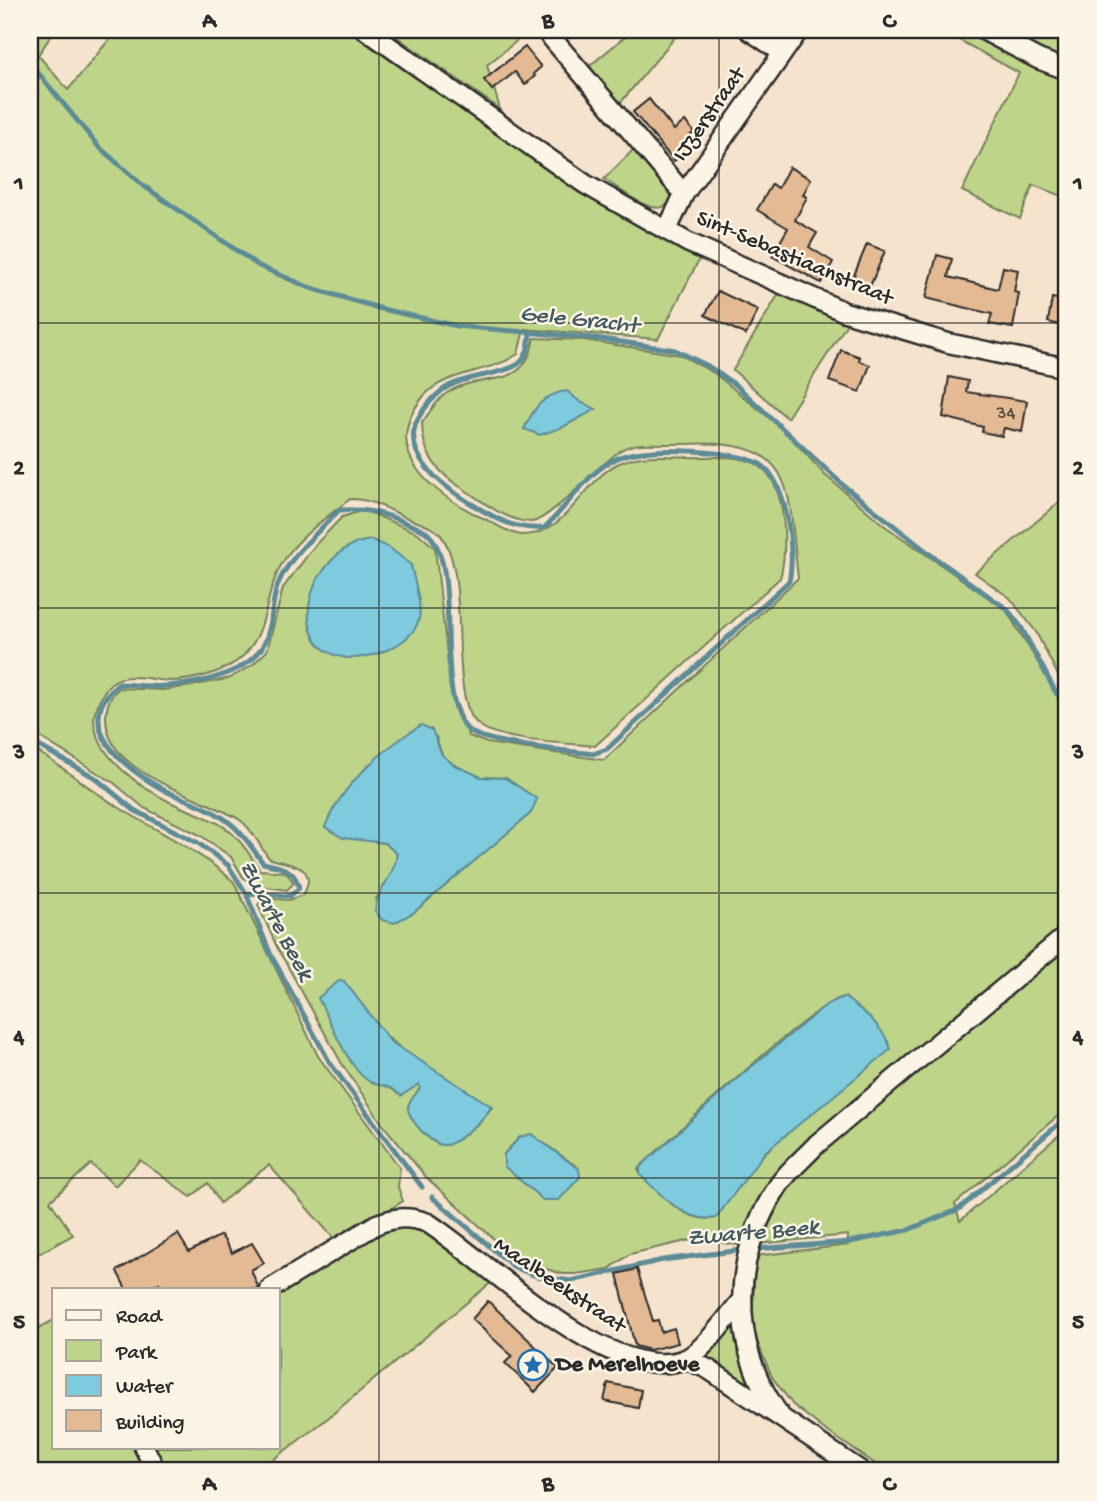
<svg xmlns="http://www.w3.org/2000/svg" width="1097" height="1501" font-family="'Gochi Hand',sans-serif">
<style>
.green{fill:#bed489;stroke:#74805a;stroke-width:2;fill-rule:evenodd}
.water{fill:#7fcbde;stroke:#5d8b96;stroke-width:2}
.lines{fill:none;stroke-linecap:round;stroke-linejoin:round}
.stream{stroke:#5d8b96;stroke-width:5}
.building{fill:#e4ba94;stroke:#2b2b2b;stroke-width:2}
.minor-casing{stroke:#2b2b2b;stroke-width:23}
.minor{stroke:#fcf5e5;stroke-width:18}
.grid{fill:none;stroke:#2b2b2b;stroke-width:2;stroke-opacity:0.55}
.labels{text-anchor:middle;dominant-baseline:central;stroke-width:5;stroke-linejoin:round;paint-order:stroke}
.number-label{font-size:19px;fill:#594f45}
.street-label{font-size:23px;fill:#2b2b2b;stroke:#fcf5e5}
.poi-label{font-size:23px;font-weight:bold;fill:#2b2b2b;stroke:#fcf5e5;text-anchor:start}
.water-label{font-size:24px;font-style:italic;fill:#445b61;stroke:#fcf5e5}
.neatline{fill:none;stroke:#2b2b2b;stroke-width:2.5}
.grid-label{font-size:23px;text-anchor:middle;font-weight:bold;fill:#2b2b2b}
</style>
<rect width="100%" height="100%" fill="#f5e3cd"/>
<filter id="ink" filterUnits="userSpaceOnUse"><feTurbulence type="fractalNoise" baseFrequency=".0143" numOctaves="2"/><feDisplacementMap in="SourceGraphic" scale="14" xChannelSelector="R" yChannelSelector="G"/><feConvolveMatrix kernelMatrix="1 2 1 2 8 2 1 2 1" color-interpolation-filters="sRGB"/></filter>
<g filter="url(#ink)">
<!-- green -->
<path class="green" d="M30 30H55L38 55 68 90 117 30H347L584 194 700 258 658 339 524 329 518 354C489 374 446 370 423 397 375 456 440 498 489 521 498 526 512 535 523 535 566 535 583 482 617 464 639 453 667 456 690 457 711 458 745 453 762 468 787 488 788 550 780 578L595 746C567 743 501 742 479 725 445 699 474 572 439 533 431 526 415 521 405 517 386 508 371 499 350 499 325 519 293 540 279 569 264 598 268 632 243 656 227 672 192 681 169 681 146 680 116 667 103 694 99 702 94 711 94 719 95 756 140 787 170 802 188 811 211 817 227 829 241 840 250 855 260 870L286 872 294 883 287 890 253 885 243 877 231 857 200 835 144 808 114 783 30 731Z
M387 30H530L487 65 500 109Z
M633 30H681L617 107 586 69Z
M941 30H989L1027 60 1067 79V198L1033 185 1020 219 962 191 1019 73Z
M995 30H1067V64Z
M638 145 674 194C664 228 620 189 604 179Z
M781 290 848 322 787 418 733 370Z
M534 338 584 340 681 355 714 373 783 429 825 475 885 526 1006 610 1067 710V924L827 1131 744 1246 695 1239 630 1254 609 1269 576 1274H563L518 1261 426 1177 383 1125 342 1064 277 947 258 905 264 898 289 900 303 895C321 864 286 865 269 858 259 846 253 829 240 820 200 794 104 776 106 716 107 704 110 696 119 688L163 690 192 686 230 678 252 665 267 651 283 588 316 544 342 517 364 510 418 533 435 548 451 689 469 736 487 743 604 760 798 578C787 487 799 438 684 444 667 445 636 440 621 450 601 463 548 522 531 522 508 522 483 502 465 490 438 474 422 454 422 423 429 413 437 399 447 393 484 369 524 395 534 338ZM436 737 442 755 454 765 481 777 506 778 536 799 531 813 413 913 376 899 394 872 397 854 385 843 365 840ZM845 997 876 1024 779 1139 751 1167 716 1218C682 1224 659 1191 638 1170L640 1167C668 1141 820 996 845 997ZM379 1029 408 1055 492 1107 479 1123 449 1144C428 1145 415 1122 408 1106L420 1088 419 1083 398 1094C387 1081 370 1087 360 1072ZM531 1134 576 1166H504V1154L520 1137Z
M1061 501 1067 512V693L1036 632 1010 598 975 573Z
M30 747C60 764 86 787 115 805 156 831 198 849 234 882L318 1056 400 1168 398 1187 403 1201 337 1242 269 1165 220 1203 208 1183 191 1197 140 1160 115 1186 91 1164 50 1201 73 1235 31 1258Z
M1067 944V1108L955 1204 960 1221 1067 1128V1471H886L825 1430 793 1405 772 1377 761 1351 752 1328 755 1256 848 1245V1235L757 1244 789 1180Z
M421 1226 494 1280 323 1422 258 1471H165L153 1447H278V1292L383 1227Z
M54 1320V1447H140L152 1471H30V1325L39 1328Z
M731 1324 737 1327 756 1385 755 1392 705 1359 704 1354Z"/>
<!-- water -->
<path class="water" d="M567 391 580 402 596 409 563 427 540 435 524 429C534 408 543 394 567 391Z
M372 540 390 548 411 565C414 581 422 603 419 619 412 646 366 662 342 657 302 649 302 602 321 574 334 555 348 542 372 540Z
M421 725 432 730 442 755 454 765 481 777 505 778 537 799 531 813 413 913 394 923 382 920 375 911C377 888 394 878 397 854L385 843 343 838 325 827C341 785 383 749 421 725Z
M340 980 344 981 391 1042 491 1106C488 1116 457 1144 445 1145 433 1147 407 1119 408 1107 409 1101 416 1094 420 1088L419 1084 401 1096C384 1080 379 1089 367 1080 347 1066 330 1020 318 998Z
M844 997C863 1011 883 1026 891 1049L765 1152 716 1218C684 1223 661 1194 640 1175V1167L739 1077 827 1004Z
M531 1134 579 1169 580 1177 559 1200H543L504 1166V1154L520 1137Z"/>
<g class="lines">
<!-- stream -->
<path class="stream" d="M30 63 98 146 141 184 259 266 308 287 382 309 457 326 602 339 675 350 708 366 737 386 844 486 931 555 1007 609 1021 627 1055 691 1067 708
M30 741 94 777 134 810 198 843 228 865 246 893 270 953 330 1063 422 1187
M246 893 290 896 299 888C295 868 280 867 263 863 250 845 240 828 220 816 203 804 180 799 162 789 123 767 70 725 118 684 134 684 151 688 166 686 198 684 250 674 265 642 273 624 271 602 278 584 290 555 319 532 339 510 365 509 383 512 406 523 412 526 421 528 426 532 465 563 432 691 467 729 481 744 569 751 593 754L607 749 789 581C796 553 787 477 758 463 732 450 655 447 626 455 591 464 570 505 544 528 516 530 498 520 475 506 445 488 393 452 422 412 429 402 438 392 449 386 470 375 495 376 515 366 527 360 529 346 530 334
M432 1197 514 1267 536 1276 571 1281 663 1260 742 1250 850 1242 908 1230 959 1209 1067 1117"/>
</g>
<!-- building -->
<path class="building" d="M525 47 541 67 533 74 535 76 525 85 515 72 492 90 484 80Z
M649 99 674 130 685 121 694 132 684 141 690 148 674 161 633 112Z
M789 167 811 179 803 195 807 197 795 220 817 233 809 247 833 262 821 283 772 256 788 228 757 210 772 184 778 188Z
M867 244 885 251 868 291 850 285Z
M937 255 952 259 948 277 998 289 1003 267 1018 270 1014 292 1019 293 1013 328 989 324 992 314 926 298Z
M718 291 758 310 746 335 705 315Z
M1052 298 1067 301V327L1048 322Z
M841 350 860 357 859 361 870 365 860 392 829 381Z
M949 377 968 381 966 392 1027 401 1022 432 1004 428 1002 436 982 432 983 427 943 417Z
M178 1234 189 1252 221 1235 232 1253 252 1243 264 1263 251 1270 259 1289H163L159 1283 147 1289H126L117 1271Z
M637 1269 653 1321 658 1320 661 1332 674 1328 678 1343 650 1350 635 1346 617 1274Z
M488 1301 558 1368 535 1392 505 1363 512 1356 472 1319Z
M608 1383 641 1390 638 1408 604 1401Z"/>
<g class="lines">
<!-- minor casing -->
<g class="minor-casing">
<path id="minor" d="M366 30 585 184 687 242 845 312 948 343 1067 368
M545 30 684 194
M749 30 783 53
M983 30 1038 59 1067 70
M667 230 684 194 799 30
M270 1289 377 1224C396 1217 409 1216 428 1223 486 1260 613 1388 685 1359 702 1353 728 1316 740 1302
M686 1359 708 1369 861 1471
M781 1417C728 1345 731 1256 780 1183 790 1169 805 1157 817 1144L1067 935
M144 1447 156 1471"/>
</g>
<!-- minor -->
<use href="#minor" class="minor"/>
</g>
</g>
<!-- grid -->
<path class="grid" d="M379 30V1471M719 30V1471M30 323H1067M30 608H1067M30 893H1067M30 1178H1067"/>
<!-- icons -->
<defs>
<g id="sight-ring" transform="scale(1.575)"><circle r="9.5" fill="#fcf5e5" stroke="#1f6fb2" stroke-width="1.5"/><path d="M0-6L1.8-2.2L6-1.7L2.9 1.2L3.7 5.4L0 3.3L-3.7 5.4L-2.9 1.2L-6-1.7L-1.8-2.2Z" fill="#1f6fb2"/></g>
</defs>
<g fill-rule="evenodd">
<use href="#sight-ring" x="533" y="1365"/>
</g>
<g class="labels">
<!-- number labels -->
<g class="number-label">
<text x="1006" y="414">34</text>
</g>
<!-- street labels -->
<g class="street-label">
<text transform="translate(710 115) rotate(-55)">IJzerstraat</text>
<text transform="translate(794 259) rotate(23)">Sint-Sebastiaanstraat</text>
<text transform="translate(559 1286) rotate(34)">Maalbeekstraat</text>
</g>
<!-- poi labels -->
<g class="poi-label">
<text x="556" y="1365">De Merelhoeve</text>
</g>
<!-- water labels -->
<g class="water-label">
<text transform="translate(579 321) rotate(6)">Gele Gracht</text>
<text transform="translate(275 921) rotate(62)">Zwarte Beek</text>
<text transform="translate(753 1234) rotate(-5)">Zwarte Beek</text>
</g>
</g>
<!-- margin -->
<rect width="1097" height="1501" fill="none" stroke="#fcf5e5" stroke-width="77"/>
<!-- legend -->
<rect x="52" y="1288" width="228" height="161" fill="#fcf5e5" stroke="#a8a49b" stroke-width="2"/>
<rect x="66" y="1310" width="35" height="10" fill="#fcf5e5" stroke="#a8a49b" stroke-width="2"/>
<text x="116" y="1322" font-size="21" fill="#2b2b2b">Road</text>
<rect x="66" y="1340" width="35" height="21" fill="#bed489" stroke="#a8a49b" stroke-width="2"/>
<text x="116" y="1358" font-size="21" fill="#2b2b2b">Park</text>
<rect x="66" y="1375" width="35" height="21" fill="#7fcbde" stroke="#a8a49b" stroke-width="2"/>
<text x="116" y="1392" font-size="21" fill="#2b2b2b">Water</text>
<rect x="66" y="1410" width="35" height="21" fill="#e4ba94" stroke="#a8a49b" stroke-width="2"/>
<text x="116" y="1428" font-size="21" fill="#2b2b2b">Building</text>
<rect x="38" y="38" width="1020" height="1424" class="neatline"/>
<g class="grid-label">
<text x="209" y="27">A</text>
<text x="548" y="27">B</text>
<text x="889" y="27">C</text>
<text x="19" y="189">1</text>
<text x="1078" y="189">1</text>
<text x="19" y="474">2</text>
<text x="1078" y="474">2</text>
<text x="19" y="758">3</text>
<text x="1078" y="758">3</text>
<text x="19" y="1043">4</text>
<text x="1078" y="1043">4</text>
<text x="19" y="1328">5</text>
<text x="1078" y="1328">5</text>
<text x="209" y="1490">A</text>
<text x="548" y="1490">B</text>
<text x="889" y="1490">C</text>
</g>
</svg>
